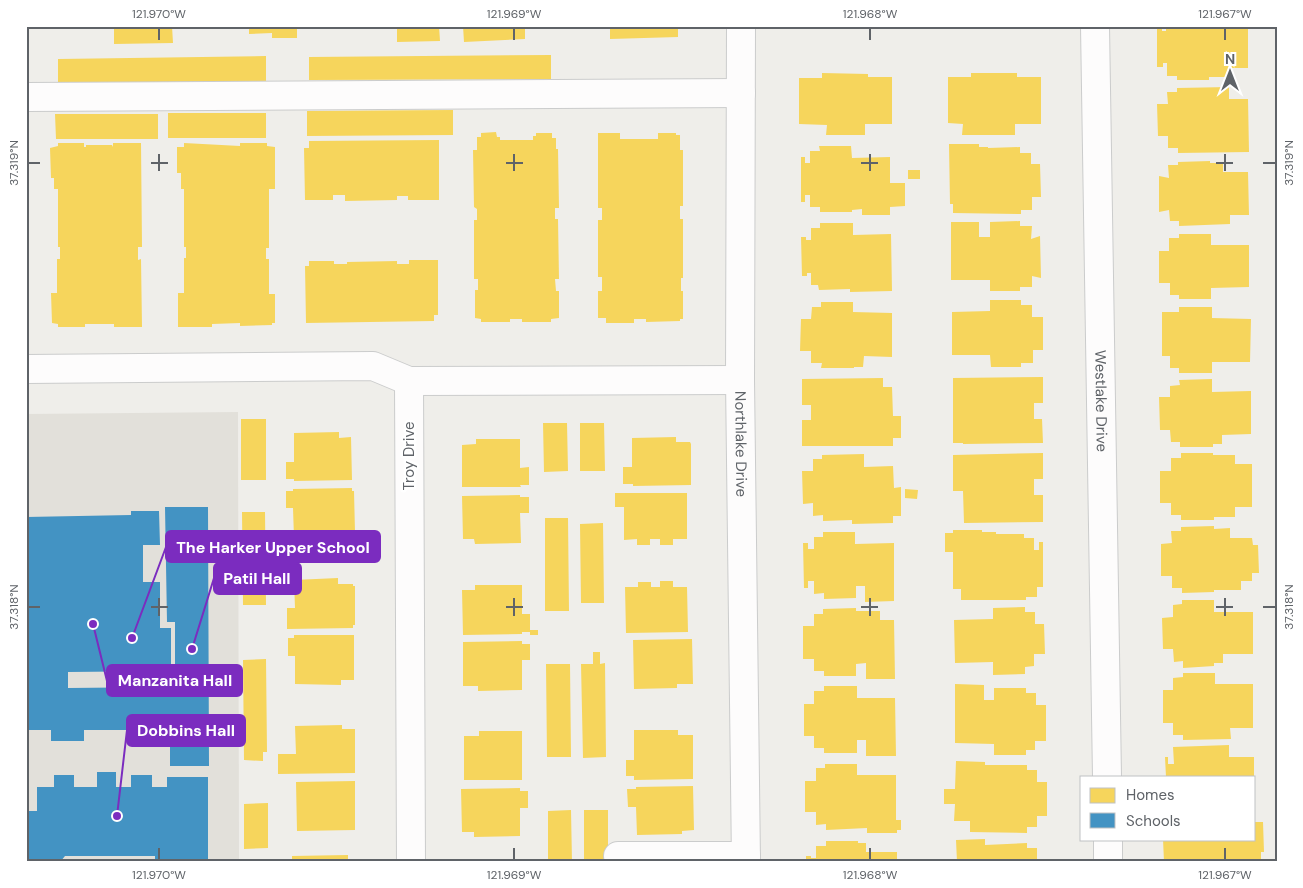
<svg xmlns="http://www.w3.org/2000/svg" width="1303" height="888" font-family="'DM Sans',sans-serif">
<style>
.education{fill:#e2e0da}
.homes{fill:#f6d55c}
.schools{fill:#4393c3}
.lines{fill:none;stroke-linecap:round;stroke-linejoin:round}
.minor-casing{stroke:#cbcccc;stroke-width:30}
.minor{stroke:#fdfcfc;stroke-width:28}
.ticks{fill:none;stroke:#5f6368;stroke-width:2}
.labels{text-anchor:middle;dominant-baseline:central;stroke-width:5;stroke-linejoin:round;paint-order:stroke}
.street-label{font-size:15px;fill:#5f6368;stroke:#fff}
.leader{fill:none;stroke:#7b2cbf;stroke-width:2}
.callout-dot{fill:#7b2cbf;stroke:#fff;stroke-width:2}
.callout{fill:#7b2cbf;stroke:#7b2cbf;stroke-width:2}
.callout-label{font-size:16px;text-anchor:middle;font-weight:bold;fill:#fff}
.neatline{fill:none;stroke:#5f6368;stroke-width:2}
.ticks-label{font-size:12px;text-anchor:middle;fill:#5f6368}
</style>
<rect width="100%" height="100%" fill="#efeeea"/>
<!-- education -->
<path class="education" d="M238 412 239 862H26V414Z"/>
<!-- homes -->
<path class="homes" d="M114 26H172L173 43 114 44Z
M224 26H297V38H272V33L249 34V29H224Z
M397 26H439L440 41 397 42Z
M463 26H525V39L464 42Z
M610 26H678V37L610 39Z
M1166 26H1248V68H1231V77H1209V80H1177V76H1167V63H1163V67H1157V27H1162V31H1166Z
M551 55V79L309 80V57Z
M266 56V81L58 83V59Z
M822 73 868 74V77H892V124H865V135H826L827 125 799 124V78H822Z
M971 73H1017V77H1041V124H1015V135H962L963 124 948 123V77H971Z
M1229 87V99H1248L1249 152 1178 153V148H1168V136H1158L1157 104H1168L1167 92H1177V88Z
M453 110V135L307 136V111Z
M168 113H266V138H168Z
M55 114H158V139H56Z
M496 132 497 137H500V140H533V136H536V133H552V138H556V149H558L559 208H555V219H558L559 279H555L556 291H559V318L551 319V322H522V319H510V322H481V319L475 318V290H478V279H474V220H477V209L474 207 473 150H477V137H481V133Z
M598 133H620V139H658V133H676V135H680V150H683V206H680V219H683V278H681V291H683V319H680V321L646 322V319H634V323H606V318H598V291H602V277H598V220H602V208H598Z
M439 140V200H408V196H397V200L345 201V195H333V200H305L304 148H309V141Z
M58 143H84V147H86V145H112L113 147V143H141L142 247H138V260L141 259 142 327H114V324H85V327H58V324L52 323 51 293H57V259H60V247H58V189H54V178H51L50 148 58 146Z
M184 143 240 146V143H267V146L275 147V189H269V248H266V259H269V294H275V323H272V325L240 326V323L212 324V327H178V293H184V258H186V247H184V189H181V173H177V147H184Z
M949 144H979V147H988V148L1020 147V153H1031V164H1040L1041 197H1032V210H1021V214L953 213V204H950Z
M819 146H851L852 158 890 157V183H905V206L890 207V215H862V209L852 210V212H820V207H810V195H805V202H801V157H805V163H810V151H820Z
M1210 161V163H1223V172H1248L1249 215H1230V224L1179 226V221H1170L1169 210 1159 212V176L1169 178 1168 165H1178V162Z
M908 170H920V179H908Z
M1020 221V226H1032L1031 239 1040 236 1041 278 1032 276V287H1020V291H990V280H951V222H979V237H990V222Z
M820 223H853V235L891 234 892 291 850 292V289L819 290 818 285H811V273H807V276H802L801 237H806V240H811V228H820Z
M1179 234H1211V245H1249V287L1211 288V299H1179V295H1170V283H1159V251H1169V238H1179Z
M409 260H438V315H434V321L306 323 305 266H309V261H334V264H347V262L397 261V264H409Z
M990 300H1021V305H1032V317H1043V350H1033V363H1021V367H991L990 355H952V312L990 311Z
M821 302H853V312L892 313V357L864 356 863 367H854V368H821L822 363H811V351H800L801 319H811L812 307H821Z
M1179 307H1212V318L1251 319 1250 362H1212V373H1179V368H1170V356H1162V312H1179Z
M1043 377V403H1034V419H1042L1043 443 963 444V443H953V378Z
M883 378V387H892L893 416H901V438H893V446H802V420H811V405H802V379Z
M1212 379V392L1251 391V434L1222 435V444H1213V447H1180V442H1171L1170 430H1160L1159 397H1170V386L1180 385 1179 380Z
M241 419H266V480H241Z
M543 423H567L568 471 544 472Z
M580 423H604L605 471H580Z
M339 432V438L351 437 352 480 294 481V479H286V462H294V433Z
M676 437V442H690L691 444V485L633 486V484H623V467H632V438Z
M476 439H520V468L529 467V485H520L521 487H462V445L476 444Z
M1043 453V479H1034V495H1043V522L964 523 963 491H953V455Z
M1181 453H1213V455H1235V464H1252V507H1235V517H1214V520H1181V515H1171V503H1160V471H1171V458H1181Z
M864 454V467L893 466 894 488 901 487V516H893V523L852 524V520L823 521V515L813 516V503L803 504 802 471H813V459H822V455Z
M352 488V491H354L355 532H338V537L294 538 293 508H286V491H293V489Z
M905 489 918 490 917 499 905 498Z
M615 493H687V539H673V545H660V539H650V545H637V539L624 540V507H615Z
M520 495V497H529V513H520L521 543 475 544 474 539H463L462 496Z
M242 512H265L266 605H243Z
M545 518H568L569 611H545Z
M603 523 604 603H581L580 524Z
M1214 526V529L1230 528V538H1252L1253 545H1258L1259 573H1252V581H1241V590H1214V592L1182 593V588H1172V576H1161V544L1172 543 1171 531H1181V527Z
M953 530H982V532H996V534H1024V538H1034V550H1039V542H1043V587H1037V597H1026V600H961V589H953V552H945V533H953Z
M823 532H855V544L894 543V601L865 602V586H856V598L824 599V593L814 594V581H808V588H804L803 543H808V549H814V537H823Z
M338 578V584H353V586H355V625H353V628L287 629V608H295L294 580Z
M660 581H673V587H687L688 632 626 633 625 587H638V582H651V587H660Z
M475 585H522V614H530V630H538V635H530V632H522V634L463 635 462 590H475Z
M1182 600H1214V612H1253V654H1223V663H1214V666L1183 668V661L1174 662 1173 649H1163L1162 618 1173 617V605L1182 604Z
M1025 607V612H1035V624H1044L1045 654H1034V666L1025 667V674L993 675V662L955 663 954 620 993 619V608Z
M856 608V611H880V620H894L895 679H866V663L856 664V676H824V671H814V659H803V626H814V614H823V609Z
M294 635H354V680H341V685L295 684V656H288V638H294Z
M692 639 693 684H677V688L634 689 633 640Z
M522 641V644H530V660H522V690L478 691V686H463V642Z
M593 652H600V664L605 663 606 757 583 758 581 664H593Z
M266 659 267 752H263V761L244 760 243 660Z
M546 664H570L571 757H547Z
M1183 673H1215V684H1253V728H1230L1231 739 1183 740V735H1173V723H1163V690H1173V678L1183 677Z
M955 684 984 685V700H994V688H1026V693H1036V705H1046V741H1035V750H1026V755H994V744L955 743Z
M824 686H857V698H895L896 756H866V740H857V753H824V748H814V736H804V704H814V691H824Z
M342 725V729H355V773L278 774V754H296L295 726Z
M634 730H678V735H693V779L634 780V776H626V760H634Z
M479 731H522V780H464V736H479Z
M1229 745V757H1254V777H1166L1165 757H1168V764H1174L1173 747Z
M956 761 985 762V765H1027V770H1037V782H1047V816H1037V827H1027V833L970 832V821H954L955 804H944V789H955Z
M825 764H857V775H896V820H901V830H897V833H867V828L826 830V824L816 825V812H805V781H816V768H825Z
M355 781V830L297 831 296 782Z
M693 786 694 830 682 831V834L637 835 636 807H628L627 789H636V787Z
M520 788V791H528V808H520V836L474 837V832H462L461 789Z
M268 803V848L244 849V804Z
M571 810 572 862H548V811Z
M584 810H608V862H584Z
M1254 822H1263L1264 852H1261V862H1164L1163 839H1254Z
M985 839V845L1027 843V848H1037V862H957L956 840Z
M826 841H858V843H866V852H897V862H806V856H811V858H816V846H826Z
M348 855V862H292V856Z"/>
<!-- schools -->
<path class="schools" d="M165 507H208L209 766H170V730H84V741H51V730H26V517L131 515V511H159L160 545H143V582H160V628H171V671L68 672V688L167 687V676H175V622H167Z
M97 772H116V787H131V775H152V787H167V777H208V862H155V856H65L60 862H26L27 811H37V787H54V775H74V787H97Z"/>
<g class="lines">
<!-- minor casing -->
<g class="minor-casing">
<g id="minor">
<path id="s1" d="M741 26 740 380 746 862"/>
<path id="s2" d="M1095 26 1107 777"/>
<path d="M26 97 741 93"/>
<path d="M26 369 373 366 409 381"/>
<path d="M1108 839V862"/>
<path d="M618 856H746"/>
<path d="M411 862 409 381 740 380"/>
</g>
</g>
<!-- minor -->
<use href="#minor" class="minor"/>
</g>
<!-- ticks -->
<path class="ticks" d="M159 28V40M514 28V40M870 28V40M1225 28V40M159 154V171M514 154V171M870 154V171M1225 154V171M28 163H40M151 163H168M506 163H523M861 163H878M1216 163H1233M1263 163H1276M159 598V616M514 598V616M870 598V616M1225 598V616M28 607H40M151 607H168M506 607H523M861 607H878M1216 607H1233M1263 607H1276M159 848V860M514 848V860M870 848V860M1225 848V860"/>
<g class="labels">
<!-- street labels -->
<g class="street-label">
<text stroke="none"><textPath href="#s2" startOffset="375">Westlake Drive</textPath></text>
<text stroke="none"><textPath href="#s1" startOffset="418">Northlake Drive</textPath></text>
<text transform="translate(409 456) rotate(-90)">Troy Drive</text>
</g>
</g>
<!-- callouts -->
<path class="leader" d="M132 638L166 547M192 649L214 578M93 624L107 681M117 816L127 730"/>
<g class="callout-dot">
<circle cx="132" cy="638" r="5"/>
<circle cx="192" cy="649" r="5"/>
<circle cx="93" cy="624" r="5"/>
<circle cx="117" cy="816" r="5"/>
</g>
<g class="callout">
<rect x="166" y="531" width="214" height="31" rx="5"/>
<rect x="214" y="563" width="87" height="31" rx="5"/>
<rect x="107" y="665" width="135" height="31" rx="5"/>
<rect x="127" y="715" width="118" height="31" rx="5"/>
</g>
<g class="callout-label">
<text x="273" y="553">The Harker Upper School</text>
<text x="257" y="584">Patil Hall</text>
<text x="175" y="686">Manzanita Hall</text>
<text x="186" y="736">Dobbins Hall</text>
</g>
<!-- border -->
<rect width="1303" height="888" fill="none" stroke="#ffffff" stroke-width="55"/>
<!-- legend -->
<rect x="1080" y="776" width="175" height="65" fill="#ffffff" stroke="#bfc1c3"/>
<rect x="1090" y="788" width="25" height="15" fill="#f6d55c" stroke="#bfc1c3"/>
<text x="1126" y="800" font-size="15" fill="#5f6368">Homes</text>
<rect x="1090" y="813" width="25" height="15" fill="#4393c3" stroke="#bfc1c3"/>
<text x="1126" y="826" font-size="15" fill="#5f6368">Schools</text>
<!-- north arrow -->
<g transform="translate(1230 72)" stroke="#ffffff" stroke-width="4" paint-order="stroke">
<path d="M0-4L9 19L0 12L-9 19Z" fill="#5f6368"/>
<text y="-8" font-size="14" font-weight="bold" text-anchor="middle" fill="#5f6368">N</text>
</g>
<rect x="28" y="28" width="1248" height="832" class="neatline"/>
<g class="ticks-label">
<text x="159" y="18">121.970°W</text>
<text x="514" y="18">121.969°W</text>
<text x="870" y="18">121.968°W</text>
<text x="1225" y="18">121.967°W</text>
<text transform="translate(14 163) rotate(-90)" y="4">37.319°N</text>
<text transform="translate(1289 163) rotate(-90)" y="4">37.319°N</text>
<text transform="translate(14 607) rotate(-90)" y="4">37.318°N</text>
<text transform="translate(1289 607) rotate(-90)" y="4">37.318°N</text>
<text x="159" y="879">121.970°W</text>
<text x="514" y="879">121.969°W</text>
<text x="870" y="879">121.968°W</text>
<text x="1225" y="879">121.967°W</text>
</g>
</svg>
